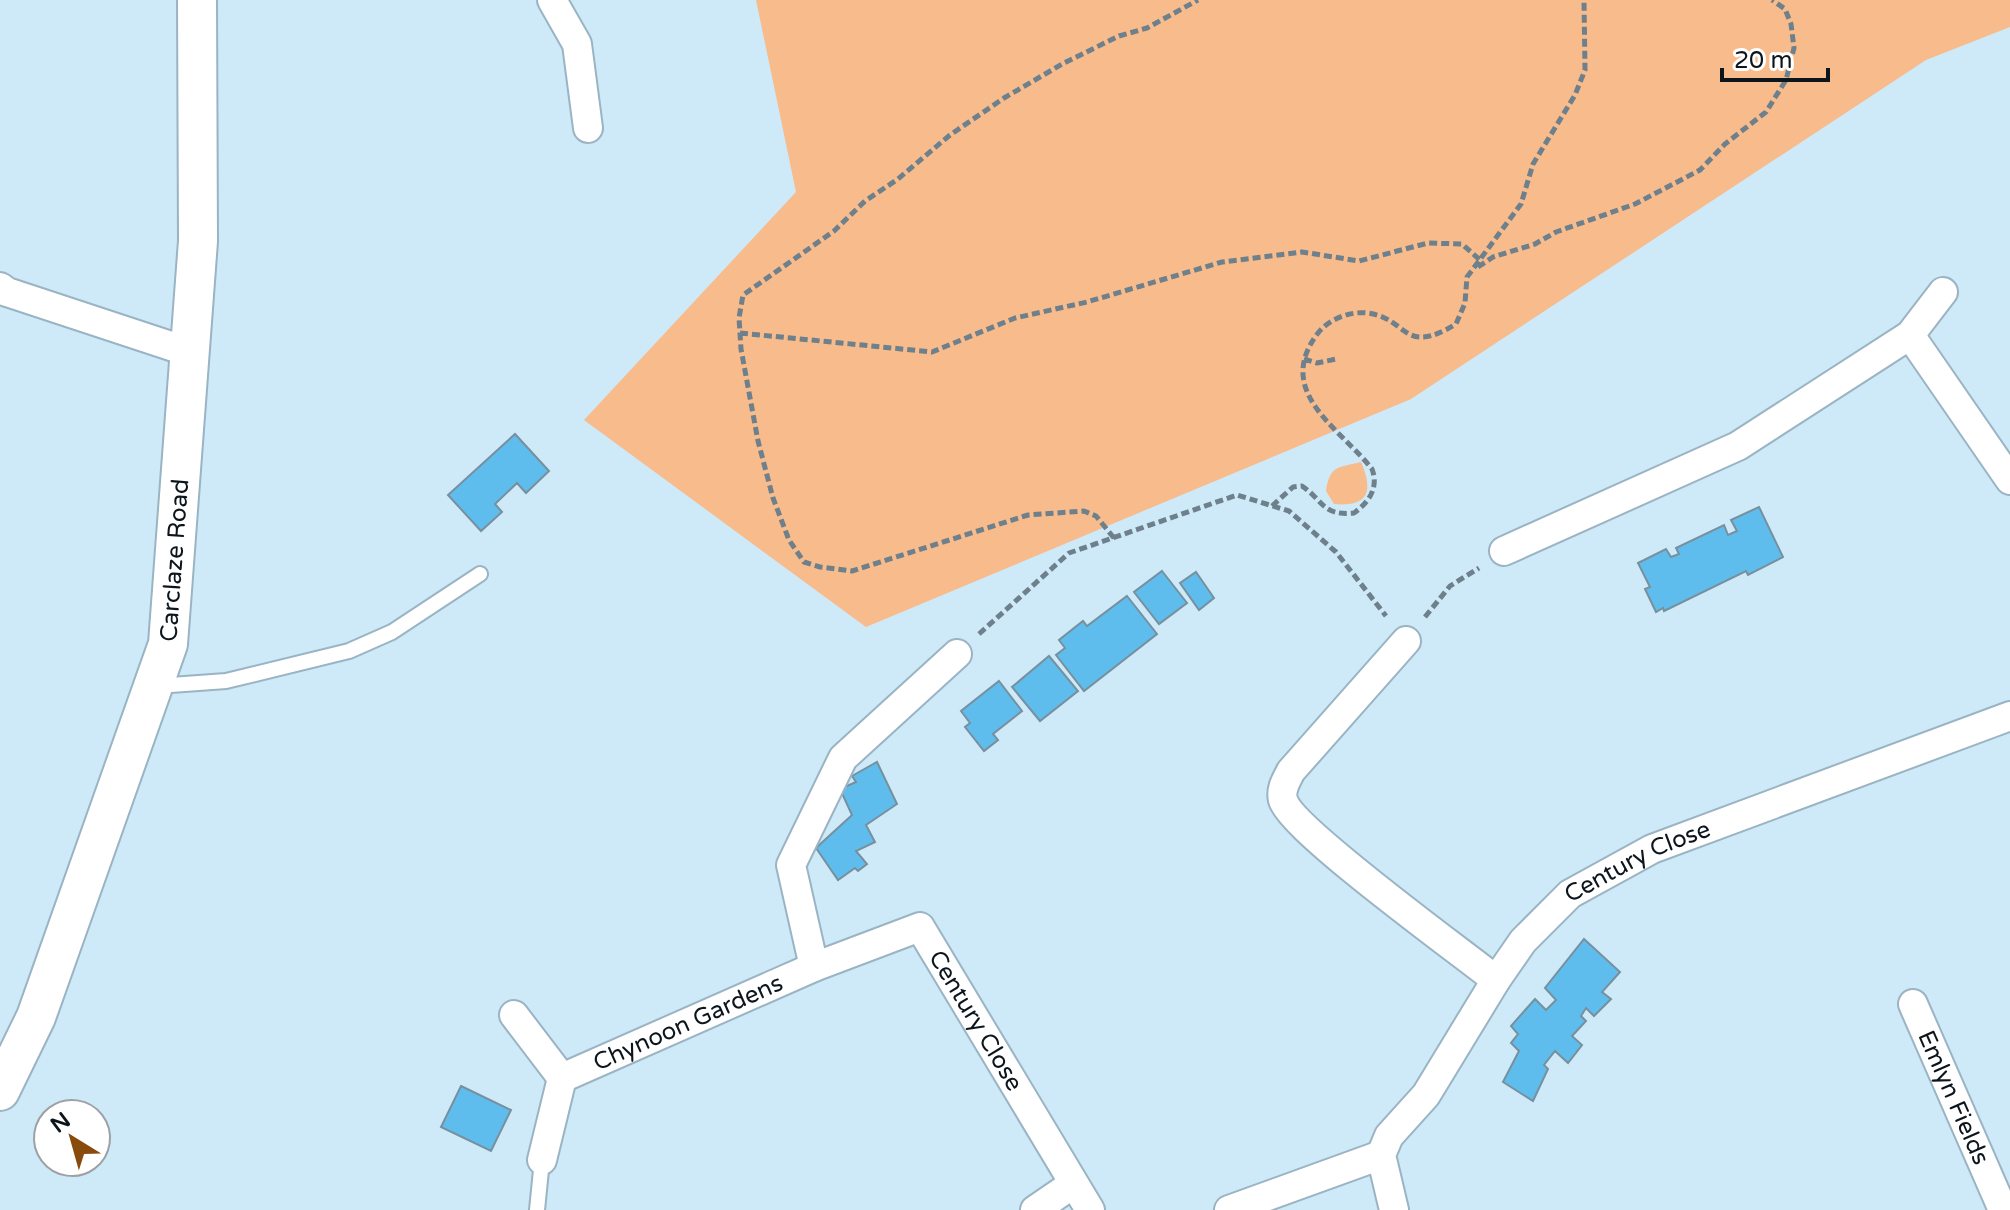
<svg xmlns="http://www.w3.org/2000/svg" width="2010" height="1210" font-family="'Varela Round',sans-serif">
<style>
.green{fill:#f8bb8c}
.building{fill:#5fbded;stroke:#77909e;stroke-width:2}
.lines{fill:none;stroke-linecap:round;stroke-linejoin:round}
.lane-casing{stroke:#9ab4c3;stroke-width:18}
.street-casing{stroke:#9ab4c3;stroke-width:32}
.secondary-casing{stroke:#9ab4c3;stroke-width:42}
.path{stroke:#6e808b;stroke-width:5;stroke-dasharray:8 4;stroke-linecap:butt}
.lane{stroke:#fff;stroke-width:14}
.street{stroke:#fff;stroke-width:28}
.secondary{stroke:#fff;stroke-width:38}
.labels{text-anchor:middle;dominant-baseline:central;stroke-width:7;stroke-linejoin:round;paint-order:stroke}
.street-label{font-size:24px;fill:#0c151b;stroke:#fff}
</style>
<rect width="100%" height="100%" fill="#cee9f8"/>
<!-- green -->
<path class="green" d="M756 0H2010V27L1926 60 1411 399 866 627 584 420 796 192Z
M1361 462C1374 492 1368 507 1334 504L1326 491C1330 464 1339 468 1361 462Z"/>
<!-- building -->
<path class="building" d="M515 434 549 471 526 493 517 483 495 504 502 512 481 531 448 495Z
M1759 507 1783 557 1748 575 1746 571 1664 611 1663 608 1656 612 1645 589 1650 587 1638 563 1666 549 1671 557 1679 554 1676 548 1724 525 1728 535 1737 531 1731 520Z
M1162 571 1187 603 1159 624 1134 592Z
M1196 572 1214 598 1199 610 1180 583Z
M1127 596 1157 634 1084 691 1056 655 1065 648 1059 640 1083 621 1087 626Z
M1049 656 1078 691 1040 721 1012 687Z
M999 681 1022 711 993 734 998 740 984 751 965 727 970 723 961 711Z
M877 762 897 804 866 825 875 842 856 851 867 864 858 871 855 868 838 880 816 848 852 815 840 789 856 782 852 776Z
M1584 939 1620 972 1602 992 1611 999 1594 1016 1586 1008 1581 1016 1586 1021 1572 1036 1582 1045 1568 1063 1555 1051 1544 1065 1548 1069 1533 1101 1503 1082 1519 1051 1511 1043 1518 1034 1511 1026 1535 999 1546 1010 1556 1000 1545 988Z
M461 1086 511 1110 491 1151 441 1127Z"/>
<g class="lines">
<!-- lane casing -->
<g class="lane-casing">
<path id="lane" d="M157 686 226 681 349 651 392 632 480 574
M537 1210 542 1160"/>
</g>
<!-- street casing -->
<g class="street-casing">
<g id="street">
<path d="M552 0 577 44 588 128"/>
<path d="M0 287 7 292 189 352"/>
<path d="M1910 335 2010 480"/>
<path d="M1504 551 1738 446 1910 335 1943 292"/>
<path d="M1406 641 1291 771C1287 779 1280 789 1283 800 1292 830 1461 952 1496 980"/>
<path d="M814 967 791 865 843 758 957 654"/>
<path id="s1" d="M1913 1004 2003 1210"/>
<path d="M514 1015 562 1078"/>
<path id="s2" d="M542 1160 562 1078 814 967 920 927 1090 1210"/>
<path d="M1035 1210 1073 1184"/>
<path d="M1229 1210 1381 1155"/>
<path id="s3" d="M1394 1210 1381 1155 1389 1136 1426 1095 1496 980 1523 941 1570 894 1652 849 2010 716"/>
</g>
</g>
<!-- secondary casing -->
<g class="secondary-casing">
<g id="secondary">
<path id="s4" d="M0 1091 36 1017 168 644 198 241 197 0"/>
</g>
</g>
<!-- path -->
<path class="path" d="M1478 267 1493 257 1535 244 1556 232 1635 204 1700 170 1725 144 1766 112 1786 80 1794 48 1791 24 1785 9 1772 0
M740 333 932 352 1015 318 1087 302 1222 262 1302 252 1359 261 1428 243 1462 244 1480 260
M1304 359 1317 363 1336 359
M1272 506 1293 487 1302 486C1324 501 1322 516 1354 513 1369 502 1379 488 1372 469 1340 428 1273 392 1318 333 1329 319 1350 311 1367 313 1409 318 1402 357 1456 324L1465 303 1467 277 1521 204 1533 164 1575 95 1585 70 1584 0
M1114 538 1096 516 1084 511 1028 515 852 571 820 567 804 562 789 540 773 498 758 441 741 349 739 318 743 295 834 231 865 201 898 179 950 135 1004 98 1064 63 1119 36 1147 28 1198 0
M1425 617 1450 586 1479 568
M979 634 1069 553 1237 495 1289 511 1336 552 1386 616"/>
<!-- lane -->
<use href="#lane" class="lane"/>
<!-- street -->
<use href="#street" class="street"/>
<!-- secondary -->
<use href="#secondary" class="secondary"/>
</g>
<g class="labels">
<!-- street labels -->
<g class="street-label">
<text stroke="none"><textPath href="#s4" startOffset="562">Carclaze Road</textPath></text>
<text stroke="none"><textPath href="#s3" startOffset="456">Century Close</textPath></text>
<text stroke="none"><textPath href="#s2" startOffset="582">Century Close</textPath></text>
<text stroke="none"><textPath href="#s2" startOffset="222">Chynoon Gardens</textPath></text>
<text stroke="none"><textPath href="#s1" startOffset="102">Emlyn Fields</textPath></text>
</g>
</g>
<!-- north arrow -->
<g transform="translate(72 1138) rotate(323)"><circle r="38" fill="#ffffff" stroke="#9ea1a4" stroke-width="2"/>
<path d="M0-6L14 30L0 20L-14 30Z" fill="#894b0c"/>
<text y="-12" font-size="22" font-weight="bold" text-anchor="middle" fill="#0c151b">N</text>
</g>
<!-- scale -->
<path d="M1722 68v12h106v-12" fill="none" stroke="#0c151b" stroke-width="4"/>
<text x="1734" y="68" font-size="24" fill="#0c151b" stroke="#ffffff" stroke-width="6" paint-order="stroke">20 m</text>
</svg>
